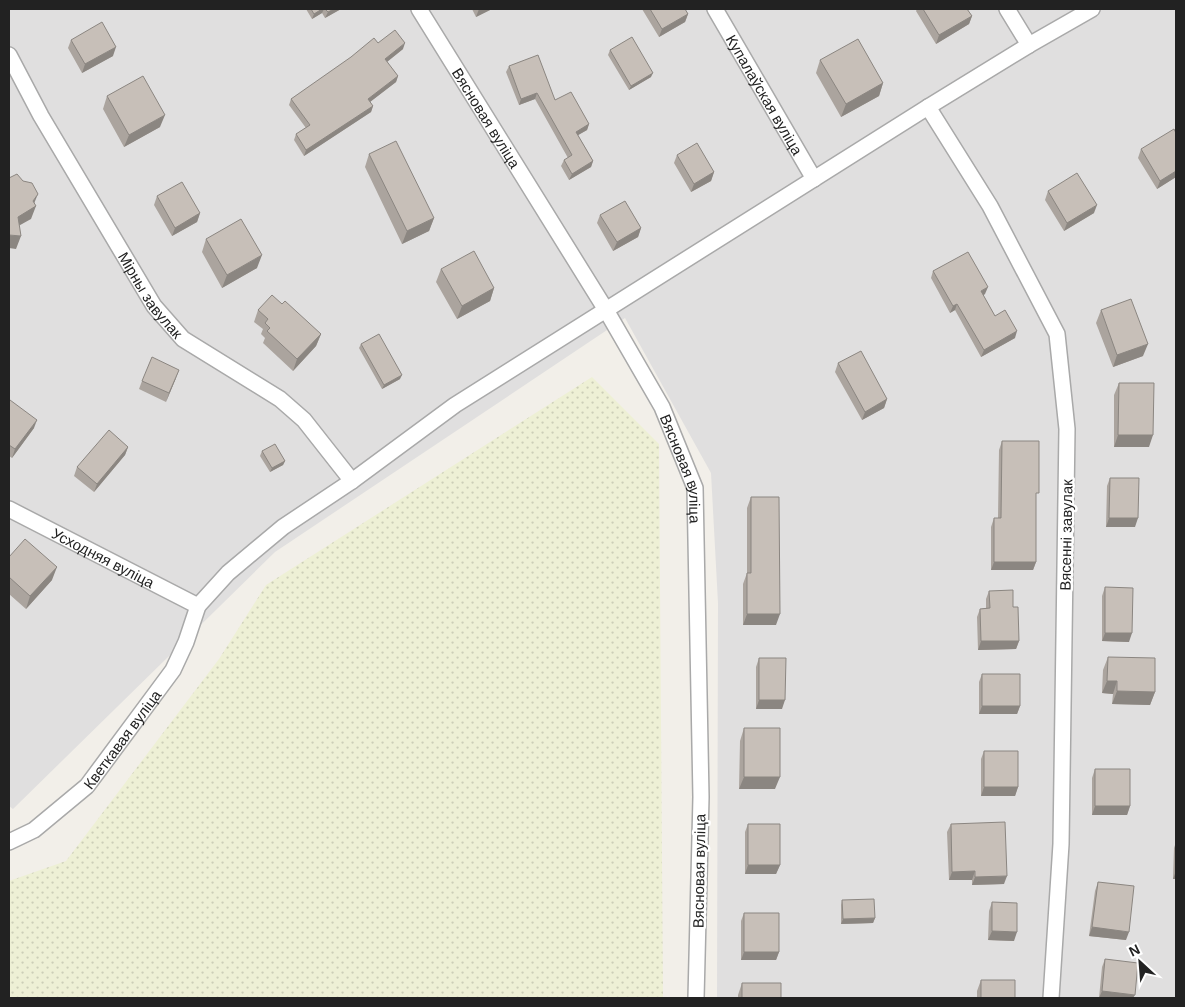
<svg xmlns="http://www.w3.org/2000/svg" width="1185" height="1007" font-family="Helvetica,sans-serif">
<style>
.residential{fill:#e0dfdf}
.farmland{fill:url(#farmland-dots)}
.lines{fill:none;stroke-linecap:round;stroke-linejoin:round}
.street-casing{stroke:#a9a9a9;stroke-width:18}
.street{stroke:#fff;stroke-width:15}
.wall{fill:#aba49e}
.shaded-wall{fill:#8b8681}
.building{fill:#c7bfb8;stroke:#8b8681}
.labels{text-anchor:middle;dominant-baseline:central;stroke-width:5;stroke-linejoin:round;paint-order:stroke}
.street-label{font-size:15px;fill:#222;stroke:#fff}
</style>
<defs>
<pattern id="farmland-dots" width="8" height="8" patternUnits="userSpaceOnUse" patternTransform="scale(1.25)"><rect width="8" height="8" fill="#eef0d5"/><path d="M2 2h.1M6 6h.1" fill="none" stroke="#ccceb7" stroke-width="1.8" stroke-linecap="round"/></pattern>
</defs>
<rect width="100%" height="100%" fill="#f2efe9"/>
<!-- residential -->
<path class="residential" d="M9 9H1176V998H717L718 603 711 473 625 318 275 552 13 809 9 806Z"/>
<!-- farmland -->
<path class="farmland" d="M592 377 659 444 663 998H9V881L66 861 219 659 266 585Z"/>
<g class="lines">
<!-- street casing -->
<g class="street-casing">
<g id="street">
<path id="s1" d="M419 9 606 310 662 407 695 488 701 797 696 998"/>
<path id="s2" d="M715 9 814 179"/>
<path d="M1007 9 1029 45"/>
<path id="s3" d="M9 55 41 116 154 306 183 339 280 399 304 420 352 481"/>
<path d="M928 107 990 206 1057 334 1067 429 1061 844 1051 998"/>
<path id="s4" d="M9 509 198 606"/>
<path id="s5" d="M9 842 34 830 87 786 173 670 186 642 198 606 228 573 283 527 352 481 455 405 928 107 1029 45 1092 9"/>
</g>
</g>
<!-- street -->
<use href="#street" class="street"/>
</g>
<!-- wall -->
<path class="wall" d="M306 9H341L325 18 322 13 312 19Z
M472 9H492L476 17Z
M642 9H685L688 14 685 22 659 37Z
M917 9H967L972 16 969 24 936 44 916 11Z
M71 40 113 56 82 73 68 48Z
M378 43 403 49 387 62 398 76 396 82 370 102 373 106 371 112 304 156 294 140 296 134 306 128 289 105 291 99Z
M610 50 651 77 629 90 608 55Z
M820 60 883 83 879 96 841 117 816 73Z
M509 66 555 100 589 124 587 130 578 135 593 161 591 167 569 180 561 166 564 160 568 158 535 99 519 105 506 72Z
M107 96 160 127 124 147 103 109Z
M1141 149 1176 177 1157 189 1138 158Z
M369 154 434 218 429 231 402 244 365 167Z
M677 155 714 172 711 181 691 192 674 163Z
M1048 191 1094 213 1064 231 1045 200Z
M157 196 200 213 197 222 172 236 154 205Z
M600 215 641 228 638 237 613 251 597 223Z
M206 239 257 268 222 288 202 252Z
M441 269 494 288 490 301 457 319 436 282Z
M933 271 985 294 983 295 995 316 1015 338 981 357 955 310 950 313 931 278Z
M282 304 321 334 316 346 293 371 263 343 265 338 261 334 263 329 254 322 258 310Z
M1101 310 1143 356 1113 367 1096 323Z
M361 344 400 379 382 389 359 348Z
M838 363 887 399 884 408 862 420 835 372Z
M176 378 166 402 139 389 142 381Z
M1119 383 1149 447H1114V395Z
M9 401 34 428 12 458 9 456Z
M1002 441 1036 500V562L1033 570H991V527L994 518H998L999 450Z
M128 447 125 455 94 492 74 476 77 467Z
M262 451 285 461 283 465 270 472 260 456Z
M1110 478 1135 527H1106L1107 486Z
M751 497 776 625H743V584L747 573V508Z
M9 557 52 580 26 609 9 594Z
M1105 587 1129 642 1102 641V596Z
M989 591 1013 607 1019 641 1016 649 978 650 977 617 980 609 986 608V599Z
M1108 657 1155 692 1150 705 1112 704 1113 694 1102 693 1103 670Z
M759 658 782 709H756V667Z
M982 674 1020 706 1017 714H979V682Z
M744 728 775 789H739L740 741Z
M984 751 1018 787 1015 796H981V759Z
M1095 769 1130 806 1127 815H1092V778Z
M748 824 780 865 776 874H745V832Z
M951 824 1004 884 972 885V880H949L947 832Z
M1176 842V879H1173L1174 848Z
M1098 882 1126 940 1089 936 1095 891Z
M842 900 875 918 873 923 841 924V905Z
M992 902 1014 941 988 940 989 911Z
M744 913 779 952 776 960H741V921Z
M1105 959 1133 998H1099L1102 967Z
M981 980 1015 998H977V991Z
M742 983 781 998H738V995Z"/>
<!-- shaded-wall -->
<path class="shaded-wall" d="M322 9H324L322 13 312 19 314 14Z
M334 9H341L325 18 328 12Z
M479 9H492L476 17Z
M688 14 685 22 659 37 662 29Z
M972 16 969 24 936 44 939 35Z
M405 43 403 49 383 65 385 59Z
M116 47 113 56 82 73 85 64Z
M653 73 651 77 629 90 631 86Z
M398 76 396 82 366 105 368 99Z
M883 83 879 96 841 117 846 104Z
M537 93 535 99 519 105 521 99Z
M373 106 371 112 304 156 306 150Z
M165 115 160 127 124 147 129 135Z
M589 124 587 130 573 138 576 132Z
M593 161 591 167 569 180 572 174Z
M1176 171V177L1157 189 1160 181Z
M714 172 711 181 691 192 694 184Z
M38 194 33 206H36L31 219 13 229 18 217 33 201Z
M1097 205 1094 213 1064 231 1067 223Z
M200 213 197 222 172 236 175 228Z
M434 218 429 231 402 244 407 231Z
M641 228 638 237 613 251 617 242Z
M9 235 21 236 16 249 9 248Z
M262 255 257 268 222 288 227 275Z
M988 287 985 294 979 298 981 291Z
M494 288 490 301 457 319 462 306Z
M957 304 955 310 950 313 953 306Z
M1017 331 1015 338 981 357 984 350Z
M321 334 316 346 293 371 297 359Z
M1148 344 1143 356 1113 367 1117 355Z
M179 370 176 378 166 402 169 393Z
M402 375 400 379 382 389 384 385Z
M887 399 884 408 862 420 865 412Z
M37 420 34 428 12 458 15 449Z
M1118 435H1153L1149 447H1114Z
M128 447 125 455 94 492 97 484Z
M285 461 283 465 270 472 272 468Z
M1109 518H1138L1135 527H1106Z
M994 562H1036L1033 570H991Z
M57 567 52 580 26 609 30 596Z
M747 614H780L776 625H743Z
M1105 633H1132L1129 642 1102 641Z
M981 641H1019L1016 649 978 650Z
M1107 681H1117L1113 694 1102 693Z
M1117 691 1155 692 1150 705 1112 704Z
M759 700H785L782 709H756Z
M982 706H1020L1017 714H979Z
M744 777H780L775 789H739Z
M984 787H1018L1015 796H981Z
M1095 806H1130L1127 815H1092Z
M748 865H780L776 874H745Z
M975 871 972 880H949L952 872Z
M1176 871V879H1173Z
M1007 876 1004 884 972 885 975 877Z
M875 918 873 923 841 924 843 919Z
M1092 927 1129 932 1126 940 1089 936Z
M992 931 1017 932 1014 941 988 940Z
M744 952H779L776 960H741Z
M1102 991 1135 995 1133 998H1099Z"/>
<!-- building -->
<path class="building" d="M311 9H322L314 14Z
M325 9H334L328 12Z
M650 9H685L688 14 662 29Z
M923 9H967L972 16 939 35Z
M102 22 116 47 85 64 71 40Z
M395 30 405 43 385 59 398 76 368 99 373 106 306 150 296 134 310 125 291 99 351 57 374 38 378 43Z
M632 37 653 73 631 86 610 50Z
M858 39 883 83 846 104 820 60Z
M538 55 555 100 571 92 589 124 576 132 593 161 572 174 564 160 572 155 537 93 521 99 509 66Z
M143 76 165 115 129 135 107 96Z
M1174 129 1176 133V171L1160 181 1141 149Z
M396 141 434 218 407 231 369 154Z
M697 143 714 172 694 184 677 155Z
M1077 173 1097 205 1067 223 1048 191Z
M17 174 23 181 32 183 38 194 33 201 36 206 18 217 21 236 9 235V178Z
M182 182 200 213 175 228 157 196Z
M625 201 641 228 617 242 600 215Z
M241 219 262 255 227 275 206 239Z
M474 251 494 288 462 306 441 269Z
M968 252 988 287 981 291 995 316 1005 310 1017 331 984 350 957 304 953 306 933 271Z
M272 295 282 304 285 301 321 334 297 359 267 331 270 328 265 323 268 319 258 310Z
M1131 299 1148 344 1117 355 1101 310Z
M379 334 402 375 384 385 361 344Z
M861 351 887 399 865 412 838 363Z
M152 357 179 370 169 393 142 381Z
M1119 383H1154L1153 435H1118Z
M10 400 37 420 15 449 9 445V401Z
M109 430 128 447 97 484 77 467Z
M1002 441H1039V493H1036V562H994V518H1001Z
M275 444 285 461 272 468 262 451Z
M1110 478H1139L1138 518H1109Z
M751 497H779L780 614H747V573H751Z
M25 539 57 567 30 596 9 577V557Z
M1105 587 1133 588 1132 633H1105Z
M1013 590V607H1018L1019 641H981L980 609 990 608 989 591Z
M1108 657 1155 658V692L1117 691V681H1107Z
M759 658H786L785 700H759Z
M982 674H1020V706H982Z
M744 728H780V777H744Z
M984 751H1018V787H984Z
M1095 769H1130V806H1095Z
M1005 822 1007 876 975 877V871L952 872 951 824Z
M748 824H780V865H748Z
M1098 882 1134 886 1129 932 1092 927Z
M874 899 875 918 843 919 842 900Z
M992 902 1017 903V932L992 931Z
M744 913H779V952H744Z
M1105 959 1138 963 1135 995 1102 991Z
M981 980H1015V998H981Z
M742 983H781V998H742Z"/>
<g class="labels">
<!-- street labels -->
<g class="street-label">
<text stroke="none"><textPath href="#s2" startOffset="99">Купалаўская вуліца</textPath></text>
<text stroke="none"><textPath href="#s1" startOffset="128">Вясновая вуліца</textPath></text>
<text stroke="none"><textPath href="#s3" startOffset="279">Мірны завулак</textPath></text>
<text stroke="none"><textPath href="#s1" startOffset="532">Вясновая вуліца</textPath></text>
<text transform="translate(1066 535) rotate(-89)">Вясенні завулак</text>
<text stroke="none"><textPath href="#s4" startOffset="106">Усходняя вуліца</textPath></text>
<text stroke="none"><textPath href="#s5" startOffset="155">Кветкавая вуліца</textPath></text>
<text transform="translate(699 871) rotate(-89)">Вясновая вуліца</text>
</g>
</g>
<!-- border -->
<rect width="1185" height="1007" fill="none" stroke="#222222" stroke-width="20"/>
<!-- north arrow -->
<g transform="translate(1140 962) rotate(334)" stroke="#ffffff" stroke-width="4" paint-order="stroke">
<path d="M0-4L9 19L0 12L-9 19Z" fill="#222222"/>
<text y="-8" font-size="14" font-weight="bold" text-anchor="middle" fill="#222222">N</text>
</g>
</svg>
